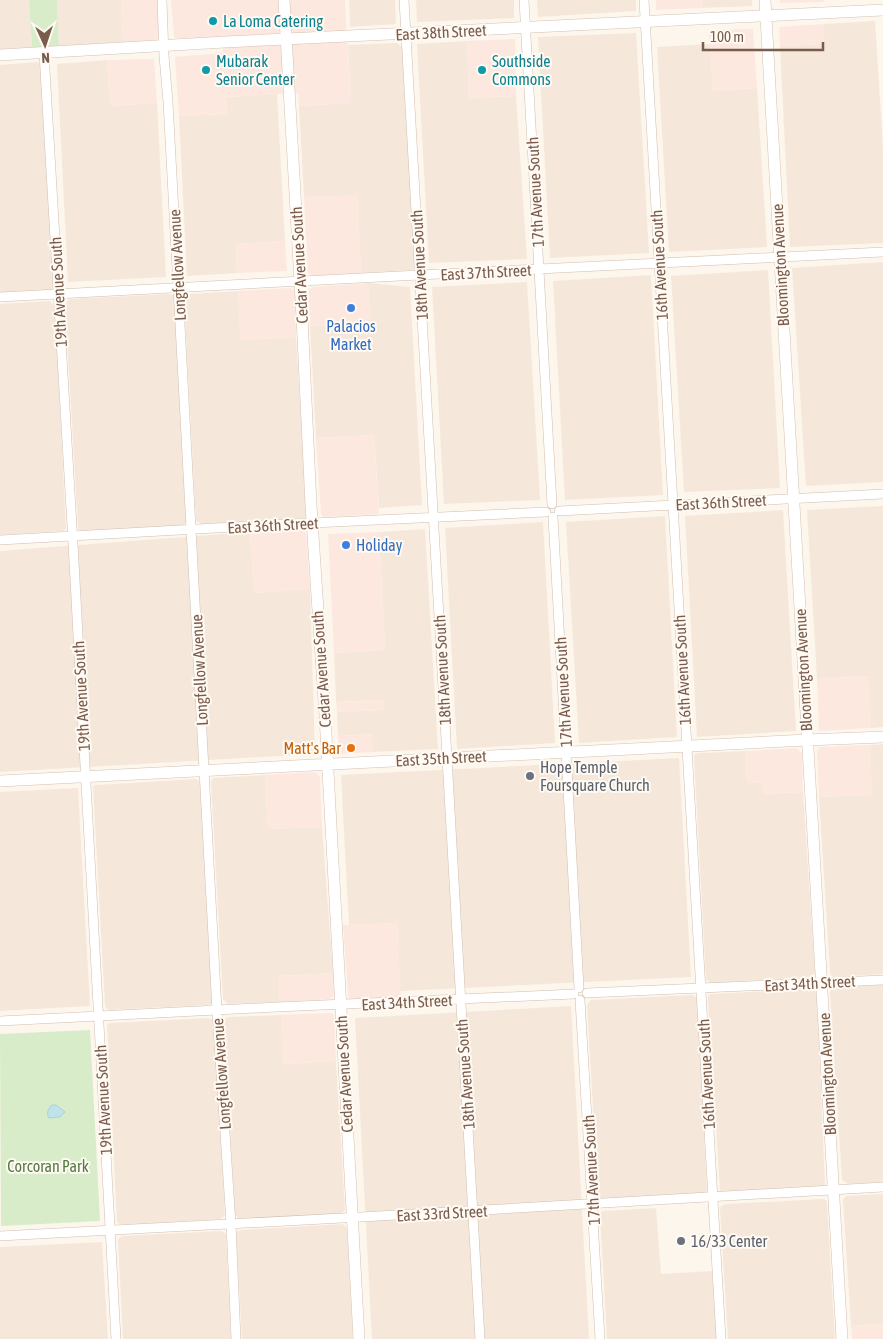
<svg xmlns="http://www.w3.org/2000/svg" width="883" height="1339" font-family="'Asap Condensed',sans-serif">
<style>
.residential{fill:#f5e8da}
.commercial{fill:#fde8e0}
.green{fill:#d8ecc9}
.water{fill:#bfe3e8;stroke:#a5d3da}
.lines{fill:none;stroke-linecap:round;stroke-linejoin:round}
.street-casing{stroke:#d1beb0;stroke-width:10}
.secondary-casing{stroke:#d6c0b0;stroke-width:12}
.street{stroke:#fff;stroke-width:9}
.secondary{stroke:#fff;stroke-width:11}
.culture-dot{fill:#0f9aa8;stroke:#fffaf3;stroke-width:2}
.shop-dot{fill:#3f7fe0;stroke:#fffaf3;stroke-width:2}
.food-dot{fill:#e8710a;stroke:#fffaf3;stroke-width:2}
.worship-dot{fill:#6b7280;stroke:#fffaf3;stroke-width:2}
.labels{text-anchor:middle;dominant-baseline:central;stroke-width:4;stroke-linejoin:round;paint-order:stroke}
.culture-label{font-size:16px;fill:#0d838f;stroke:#fffaf3;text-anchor:start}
.street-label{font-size:16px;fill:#7a5c4d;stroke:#fffaf3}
.shop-label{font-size:16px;fill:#366cbe;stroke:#fffaf3}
.food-label{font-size:16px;fill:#c56008;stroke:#fffaf3;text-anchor:end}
.worship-label{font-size:16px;fill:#5b616d;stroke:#fffaf3;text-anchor:start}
.park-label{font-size:16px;fill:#537a41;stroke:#fffaf3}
</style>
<rect width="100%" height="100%" fill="#fdf6ec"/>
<!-- residential -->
<path class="residential" d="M0 0H29L32 48 0 49Z
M57 0H121L123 42 59 46Z
M349 0H395L396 24 350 27Z
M416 0H514V18L417 22Z
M537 0H636V11L538 17Z
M703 0H752V6L703 8Z
M875 21 883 146V243L790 247 780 46 824 44V24Z
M636 33 649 253 550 258 538 37Z
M467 41 469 98 516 96 527 259 429 263 417 44Z
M397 43 403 48 415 266 414 269 410 270 361 273 357 196 304 197 299 106 351 103 348 45Z
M710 44 713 91 757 88 767 247 669 252 657 47Z
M107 60 110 106 157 103 166 277 68 282 57 64Z
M37 62 40 64 54 285 52 290 49 291 0 293V65Z
M277 94 285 241 236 244 237 273 187 276 179 116 227 114 226 97Z
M883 262V482L806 486 792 268Z
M768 270 780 488 684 492 671 276Z
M651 275 663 495 565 500 553 281Z
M527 282 540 500 444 504 432 287Z
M368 283 410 287 422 505 379 508 374 435 316 438 310 326 370 322Z
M238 291 241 340 296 337 307 516 304 518 201 524 196 521 184 299 186 295 189 294Z
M168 294 173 295 175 299 186 522 184 525 181 526 82 531 79 530 78 526 65 305 69 299Z
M50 301 55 306 66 529 63 531 0 535V304Z
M883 506V727L871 728 868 676 817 679 807 510Z
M783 510 796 731 697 737 685 516Z
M665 516 677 737 579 743 566 522Z
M543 522 555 743 457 749 445 528Z
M425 529 438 749 373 752 371 734 338 736 337 712 384 710V700L336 702 334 653 385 650 379 532Z
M250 532 254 593 310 589 315 754 0 772V551Z
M883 744V974L834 977 831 976 830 972 819 797 871 795 870 745Z
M746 751 747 783 762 782 763 794 803 792 815 973 811 977 711 983 709 982 706 979 694 757 695 754 699 753Z
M679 758 691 977 400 991 397 923 349 925 341 775Z
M265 775 268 829 322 827 333 973 279 976 280 1002 228 1004 223 999 211 782 213 778Z
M196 779 200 782 213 999 212 1004 207 1005 110 1010 107 1009 105 1006 93 788V786L96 785Z
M78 788 90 1006 0 1011V792Z
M883 985V1182L848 1184 842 1180 830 993 831 989 835 987Z
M810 989 815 991 817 995 825 1185 823 1187 723 1193 720 1190 708 1000V996L711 994Z
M693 995 697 999 707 1191 705 1193 602 1199 598 1195 587 1005 591 1000Z
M571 1006 589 1339H372L355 1018Z
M281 1015 284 1064 336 1061 345 1210 341 1214 241 1220 235 1215 224 1024 225 1019 228 1017Z
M208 1018 212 1019 214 1023 225 1215 220 1219 125 1225 119 1224 117 1222 107 1025 110 1023Z
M883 1194V1324L851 1326 843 1200 846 1196Z
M822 1199 826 1200 827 1203 835 1339H728L720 1209 721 1206 726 1204Z
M656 1208 661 1274 712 1271 717 1339H607L600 1215 601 1212 603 1211Z
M343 1224 347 1228 353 1339H242L236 1234 238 1231 241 1230Z
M220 1231 224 1232 226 1235 231 1339H123L118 1241 119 1238 122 1236Z
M102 1242 108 1339H0V1247Z"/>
<!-- commercial -->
<path class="commercial" d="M121 0H158L159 37 156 40 123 42Z
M171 0H345L351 103 299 106 298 93 226 97 227 114 179 116 175 57 223 53 222 37 178 38H175L174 36Z
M656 0H703V8L656 10Z
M780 0H824V2L780 3Z
M824 24V44L780 46 779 27Z
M753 29 757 88 713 91 709 30Z
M515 39 516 96 469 98 467 41Z
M154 59 157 103 110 106 107 60Z
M357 195 361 273 313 276 309 274 308 272 304 197Z
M285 241 287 271 237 273 236 244Z
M368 283 370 322 310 326 308 292 309 289 313 287Z
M290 288 295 291 296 337 240 340 238 291Z
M374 435 379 514 325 517 322 516 321 513 316 438Z
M301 530H304L306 534 310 589 254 593 250 532Z
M379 532 385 650 334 653 328 534Z
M869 676 871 728 819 731 817 679Z
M384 700V710L337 712 336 702Z
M372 734 373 752 339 754 338 736Z
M870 745 872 795 819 797 817 752 819 748 822 747Z
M795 748 798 749 802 753 803 792 762 794V782L747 783 746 751Z
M315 772 320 777 322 827 268 829 265 775Z
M397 923 401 998 352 1000 349 998 348 993 343 925Z
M333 973 334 993 333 997 330 999 280 1002 279 976Z
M330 1013 333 1014 334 1018 336 1061 283 1064 281 1015Z
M883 1324V1339H852L851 1326Z"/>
<!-- green -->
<path class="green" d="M29 0H57L59 46 32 48Z
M90 1030 100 1221 1 1226 0 1034Z"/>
<!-- water -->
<path class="water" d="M52 1105H56L65 1112 60 1117 49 1118C46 1113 48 1109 52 1105Z"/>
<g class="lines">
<!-- street casing -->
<g class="street-casing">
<path id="street" d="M162 0 164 56 168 102 217 1011 231 1224 236 1339
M404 0 480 1339
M524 0 552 504
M644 0 721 1339
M44 53 73 543 116 1339
M0 297C294 281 589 266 883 252
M559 511 883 494
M553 517 579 988
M0 540 251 526 546 512
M587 993 883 980
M580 1000 600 1339
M0 1021 277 1007 574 994
M0 1236 361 1217 883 1187"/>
</g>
<!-- secondary casing -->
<g class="secondary-casing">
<path id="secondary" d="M284 0 302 317 311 505 325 716 359 1339
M765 0 842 1339
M0 55 225 42 883 10
M0 781 807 740 883 737"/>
</g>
<!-- street -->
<use href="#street" class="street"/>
<!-- secondary -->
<use href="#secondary" class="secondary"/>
</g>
<!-- markers -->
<g class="culture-dot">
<circle cx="213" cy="21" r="5"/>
<circle cx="206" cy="70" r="5"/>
<circle cx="482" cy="70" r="5"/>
</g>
<g class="shop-dot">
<circle cx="351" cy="308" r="5"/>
<circle cx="346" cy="545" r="5"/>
</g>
<circle class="food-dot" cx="351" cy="748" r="5"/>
<g class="worship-dot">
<circle cx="530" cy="776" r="5"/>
<circle cx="681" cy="1241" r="5"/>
</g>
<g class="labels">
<!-- culture labels -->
<g class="culture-label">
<text x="223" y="21">La Loma Catering</text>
<text x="216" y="61">Mubarak<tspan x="216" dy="18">Senior Center</tspan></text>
<text x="492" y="61">Southside<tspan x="492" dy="18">Commons</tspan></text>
</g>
<!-- street labels -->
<g class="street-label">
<text transform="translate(441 32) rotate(-3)">East 38th Street</text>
<text transform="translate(535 192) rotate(-93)">17th Avenue South</text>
<text transform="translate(177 265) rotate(-93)">Longfellow Avenue</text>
<text transform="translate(299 265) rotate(-93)">Cedar Avenue South</text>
<text transform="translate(419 265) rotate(-93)">18th Avenue South</text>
<text transform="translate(659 265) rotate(-93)">16th Avenue South</text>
<text transform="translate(780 265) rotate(-93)">Bloomington Avenue</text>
<text transform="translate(486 272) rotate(-3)">East 37th Street</text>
<text transform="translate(58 292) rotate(-93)">19th Avenue South</text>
<text transform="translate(721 502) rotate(-3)">East 36th Street</text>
<text transform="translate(273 525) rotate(-3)">East 36th Street</text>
<text transform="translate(321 669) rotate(-94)">Cedar Avenue South</text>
<text transform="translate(199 670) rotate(-93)">Longfellow Avenue</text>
<text transform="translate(442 670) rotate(-93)">18th Avenue South</text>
<text transform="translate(682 670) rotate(-93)">16th Avenue South</text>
<text transform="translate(803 670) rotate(-93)">Bloomington Avenue</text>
<text transform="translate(563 692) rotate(-93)">17th Avenue South</text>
<text transform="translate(81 696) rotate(-93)">19th Avenue South</text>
<text transform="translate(441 758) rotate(-3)">East 35th Street</text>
<text transform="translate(810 983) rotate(-3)">East 34th Street</text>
<text transform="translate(407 1002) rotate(-3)">East 34th Street</text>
<text transform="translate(221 1074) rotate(-94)">Longfellow Avenue</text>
<text transform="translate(344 1074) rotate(-93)">Cedar Avenue South</text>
<text transform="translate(465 1074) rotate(-94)">18th Avenue South</text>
<text transform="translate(706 1074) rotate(-93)">16th Avenue South</text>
<text transform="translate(827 1074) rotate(-93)">Bloomington Avenue</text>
<text transform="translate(103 1100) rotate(-93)">19th Avenue South</text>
<text transform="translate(591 1170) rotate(-93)">17th Avenue South</text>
<text transform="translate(442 1213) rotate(-3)">East 33rd Street</text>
</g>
<!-- shop labels -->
<g class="shop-label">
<text x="351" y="326">Palacios<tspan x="351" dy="18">Market</tspan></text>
<text x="356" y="545" text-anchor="start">Holiday</text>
</g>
<!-- food labels -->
<g class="food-label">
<text x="341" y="748">Matt's Bar</text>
</g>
<!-- worship labels -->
<g class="worship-label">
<text x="540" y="767">Hope Temple<tspan x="540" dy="18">Foursquare Church</tspan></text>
<text x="691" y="1241">16/33 Center</text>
</g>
<!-- park labels -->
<g class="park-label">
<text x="48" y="1166">Corcoran Park</text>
</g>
</g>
<!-- north arrow -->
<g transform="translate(45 45) rotate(177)" stroke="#fffaf3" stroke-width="4" paint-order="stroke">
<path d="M0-4L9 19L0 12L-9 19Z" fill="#7a5c4d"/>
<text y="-8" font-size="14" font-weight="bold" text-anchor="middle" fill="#7a5c4d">N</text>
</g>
<!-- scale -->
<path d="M703 42v8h120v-8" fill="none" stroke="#7a5c4d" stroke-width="2.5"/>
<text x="710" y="42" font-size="15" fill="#7a5c4d" stroke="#fffaf3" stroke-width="4" paint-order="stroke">100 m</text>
</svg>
